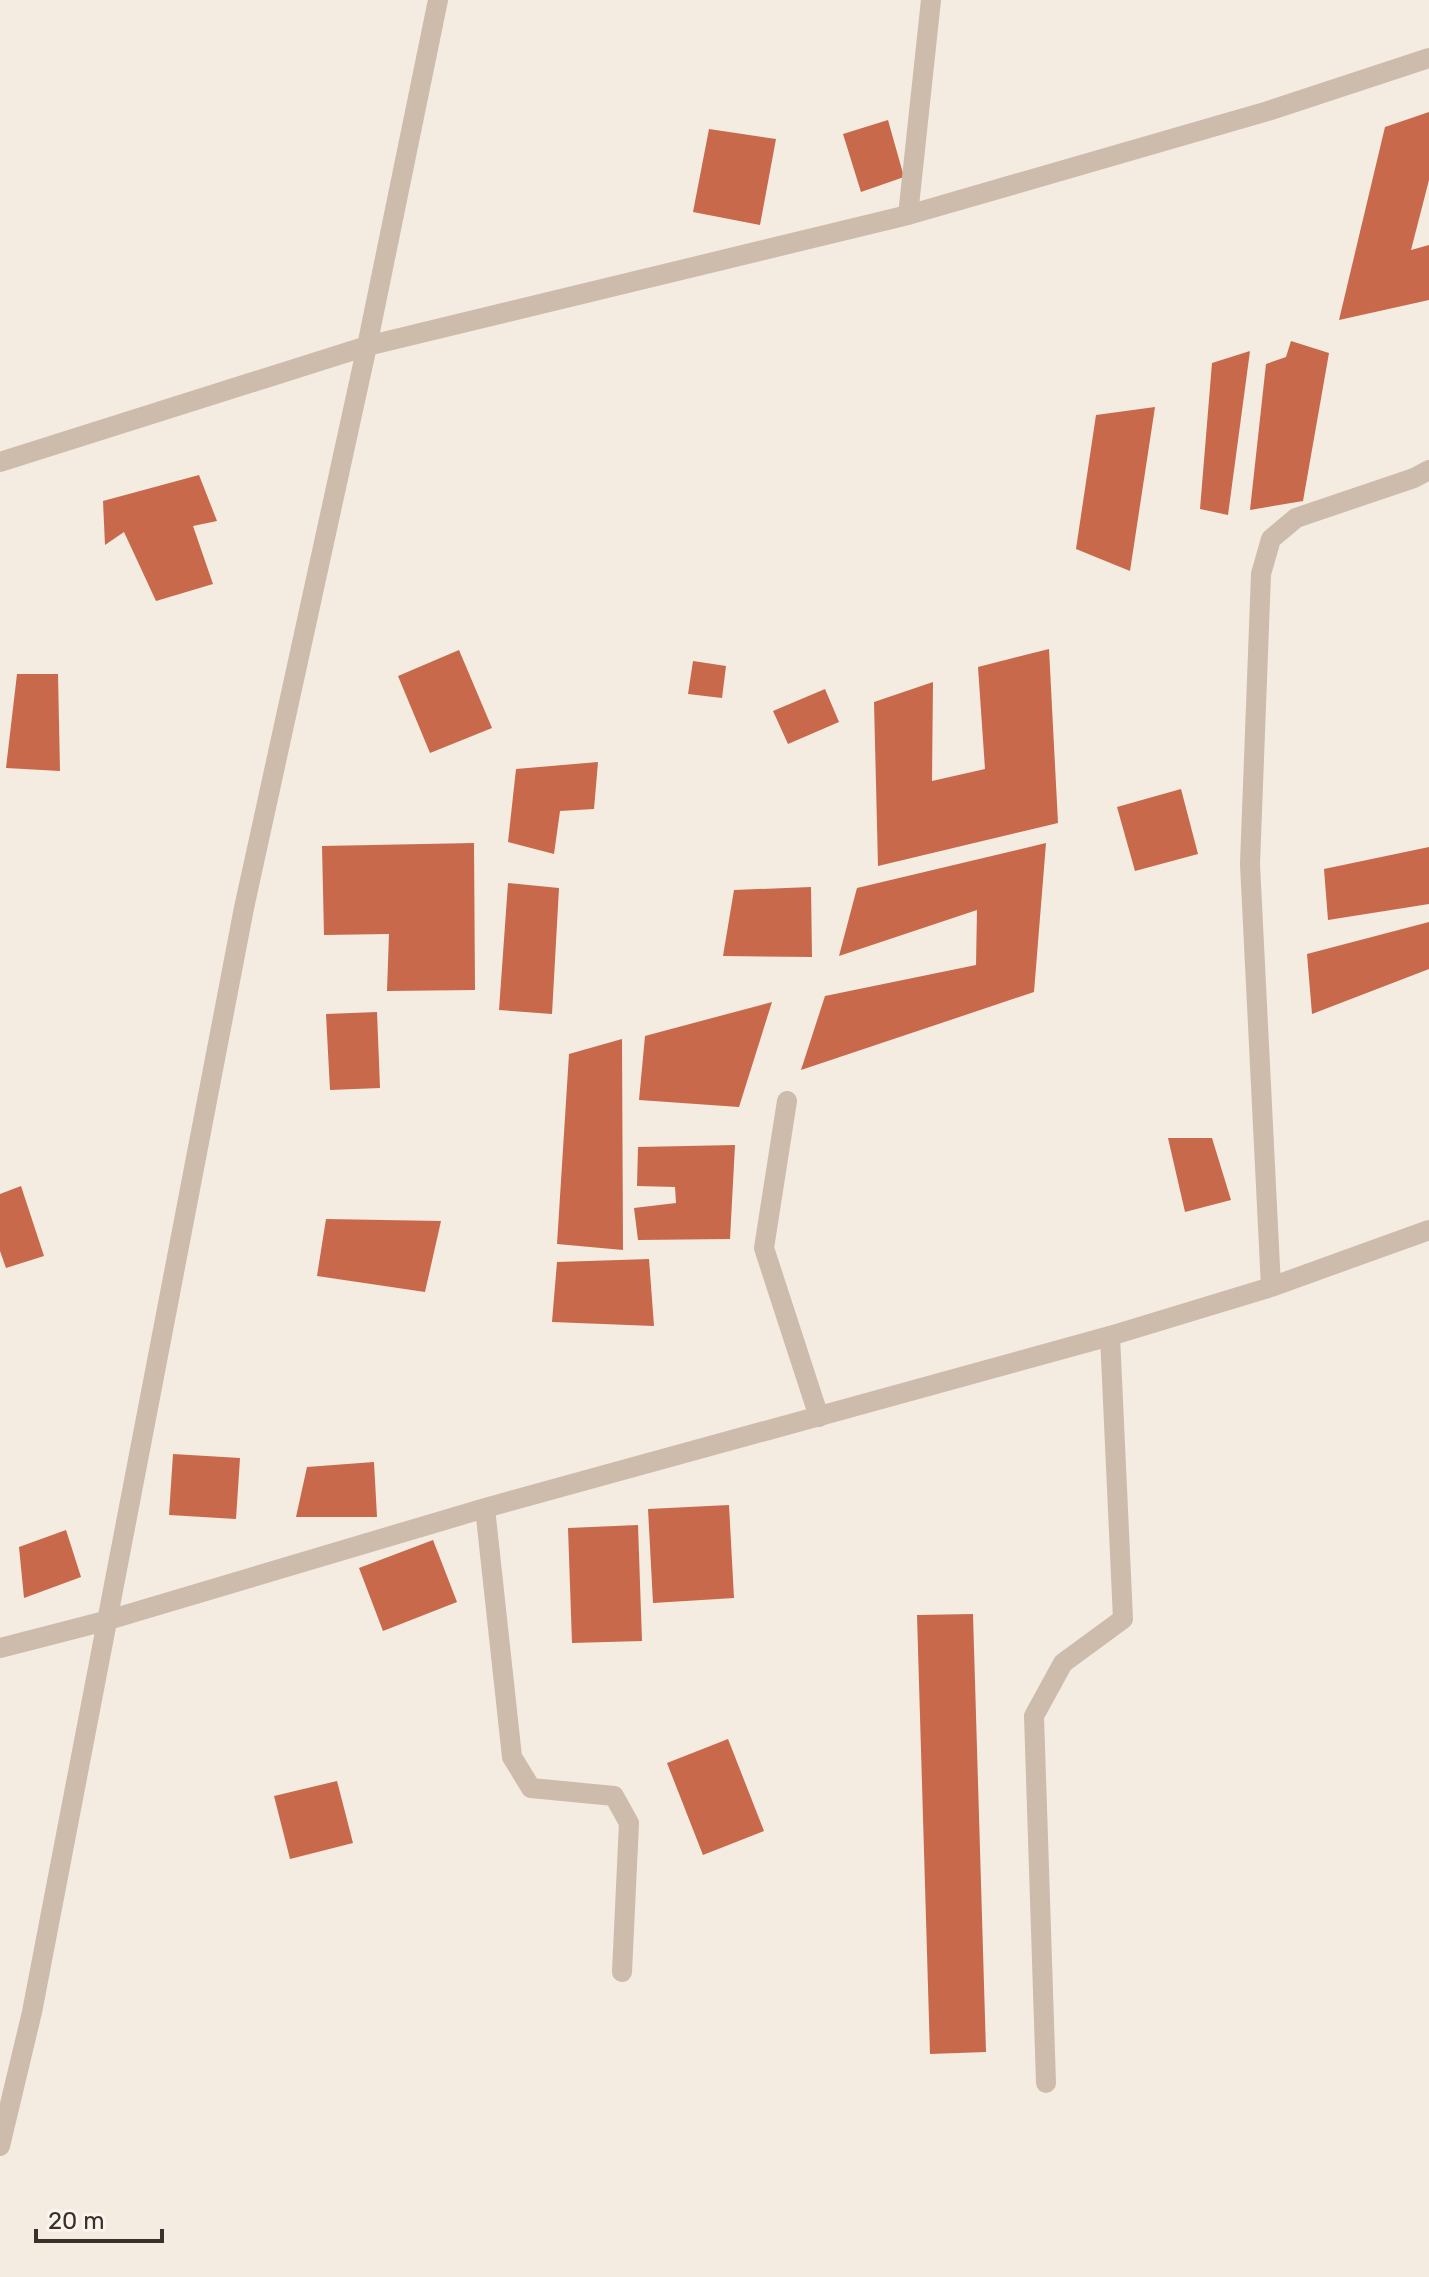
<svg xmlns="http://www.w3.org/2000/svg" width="1429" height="2277" font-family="Rubik,sans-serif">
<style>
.building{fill:#c8694b}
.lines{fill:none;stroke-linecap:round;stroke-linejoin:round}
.lane{stroke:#cdbbac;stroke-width:20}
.street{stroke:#cdbbac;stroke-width:20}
</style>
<rect width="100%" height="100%" fill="#f4ebe1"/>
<!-- building -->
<path class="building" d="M1429 112V180L1411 250 1429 245V300L1339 320 1385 127Z
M888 120 904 177 861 192 843 134Z
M709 129 776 139 760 225 693 212Z
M1291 341 1329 353 1303 501 1250 510 1266 364 1286 357Z
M1250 351 1228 515 1200 509 1212 363Z
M1155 407 1130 571 1076 549 1096 415Z
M199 475 217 521 193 526 213 584 156 601 124 532 105 545 103 501Z
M1049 649 1058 823 878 866 874 702 933 682 932 781 985 769 978 667Z
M459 650 492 728 430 753 398 676Z
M693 661 726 666 722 698 688 694Z
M17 674H58L60 771 6 768Z
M825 689 839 722 788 744 773 711Z
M598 762 594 809 560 811 554 854 508 842 516 769Z
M1181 789 1198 854 1135 871 1117 807Z
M474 843 475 990 387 991 389 934 324 935 322 846Z
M1046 843 1034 992 801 1070 825 996 976 965 977 910 839 956 857 888Z
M1429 847V904L1328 920 1324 869Z
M508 883 559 888 552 1014 499 1010Z
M811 887 812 957 723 956 734 890Z
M1429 922V969L1312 1014 1307 954Z
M772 1002 739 1107 639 1100 645 1036Z
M377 1012 380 1088 330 1090 326 1014Z
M622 1039 623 1250 557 1244 569 1054Z
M1168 1138H1212L1231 1200 1185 1212Z
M735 1145 730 1239 638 1240 634 1208 676 1203 675 1187 637 1186 638 1147Z
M21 1186 44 1256 6 1268 0 1251V1194Z
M326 1219 441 1221 425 1292 317 1276Z
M649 1259 654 1326 552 1322 557 1262Z
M173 1454 240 1458 236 1519 169 1515Z
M374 1462 377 1517H296L307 1467Z
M729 1505 734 1598 653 1603 648 1509Z
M638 1525 642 1641 572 1643 568 1528Z
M66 1530 81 1577 24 1598 19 1547Z
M433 1540 457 1602 383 1631 359 1568Z
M973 1614 986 2052 930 2054 917 1615Z
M728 1739 764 1831 703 1855 667 1763Z
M337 1781 353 1843 290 1859 274 1796Z"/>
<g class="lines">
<!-- lane -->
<path class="lane" d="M1046 2083 1034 1716 1063 1663 1123 1619 1110 1336"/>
<!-- street -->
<path class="street" d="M908 215 931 0
M0 462 367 346 908 215 1268 111 1429 58
M787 1101 764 1248 819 1417
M1271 1287 1250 864 1261 574 1271 539 1296 518 1414 478 1429 470
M485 1508 512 1757 531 1788 614 1796 629 1823 622 1972
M0 1648 105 1621 485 1508 1110 1336 1271 1287 1429 1230
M0 2146 32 2012 244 908 367 346 438 0"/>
</g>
<!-- scale -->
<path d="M36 2229v12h126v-12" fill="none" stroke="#3b302b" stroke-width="4"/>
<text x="48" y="2229" font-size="24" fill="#3b302b" stroke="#fbf5ee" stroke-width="6" paint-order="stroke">20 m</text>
</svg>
